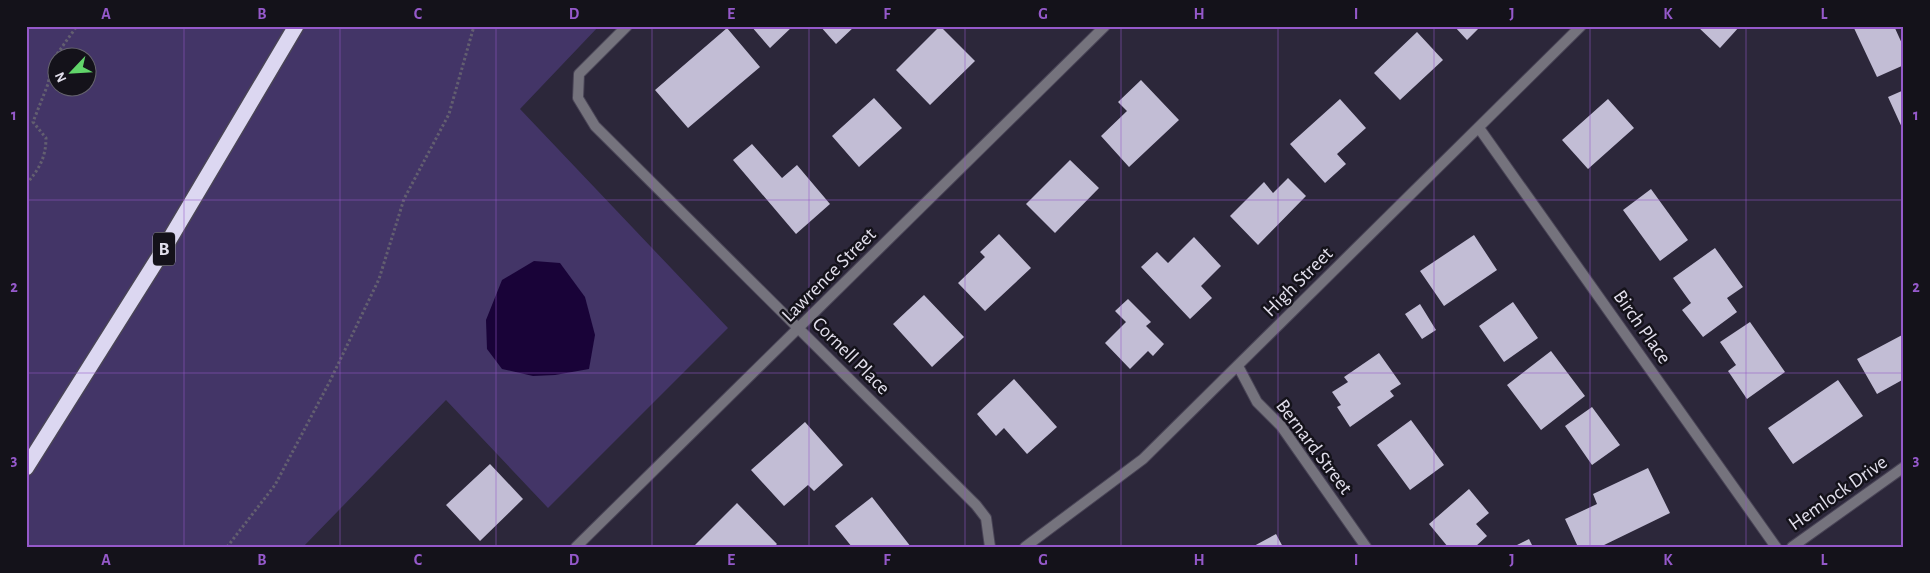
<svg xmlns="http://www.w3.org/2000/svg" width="1930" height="573" font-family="'Alegreya Sans',sans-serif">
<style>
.green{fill:#433567;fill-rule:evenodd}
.water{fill:#190338}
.building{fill:#c2bdd5}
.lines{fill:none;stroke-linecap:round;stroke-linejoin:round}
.street-casing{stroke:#494456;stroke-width:12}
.highway-casing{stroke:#494456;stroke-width:18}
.path{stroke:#635f70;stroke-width:3;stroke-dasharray:2.5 2.5;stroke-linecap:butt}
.street{stroke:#75737d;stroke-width:10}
.highway{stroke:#dcd7f1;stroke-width:15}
.grid{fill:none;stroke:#9559ca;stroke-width:1;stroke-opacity:0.55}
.labels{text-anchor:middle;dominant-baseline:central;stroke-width:5;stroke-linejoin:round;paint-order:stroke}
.shield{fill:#14121a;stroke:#a4a2ad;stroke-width:1}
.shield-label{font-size:19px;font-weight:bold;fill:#e2dfec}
.street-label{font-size:20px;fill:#e2dfec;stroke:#14121a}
.neatline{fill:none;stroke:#9559ca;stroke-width:2}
.grid-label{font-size:16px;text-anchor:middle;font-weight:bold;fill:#9559ca}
</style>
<rect width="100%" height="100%" fill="#2c273a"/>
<!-- green -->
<path class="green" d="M26 26H599L520 109 728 328 548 508 446 400 303 547H26ZM58 58H88V88H58Z"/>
<!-- water -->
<path class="water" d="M534 261 560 263 585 297 595 335 589 369 555 375 533 376 502 369 487 349 486 320 502 280Z"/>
<!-- building -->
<path class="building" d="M751 26H793L770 48Z
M820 26H855L836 44Z
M940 26 975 61 930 105 896 70Z
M1454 26H1481L1467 40Z
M1697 26H1740L1720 48Z
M1853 26H1894L1904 48V65L1877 77Z
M727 28 760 67 688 128 655 90Z
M1417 32 1443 60 1400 100 1374 73Z
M1141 80 1179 120 1129 167 1101 136 1127 111 1118 102Z
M1904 90V132L1888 97Z
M874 98 902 128 859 167 832 136Z
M1340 99 1366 128 1337 154 1346 164 1325 183 1290 144Z
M1608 99 1634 128 1588 169 1562 140Z
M752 144 782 178 797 165 830 204 796 234 733 160Z
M1070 160 1099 188 1055 233 1026 204Z
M1288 178 1306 196 1258 245 1230 216 1264 182 1273 193Z
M1651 189 1688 240 1660 261 1623 210Z
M999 234 1031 268 985 311 958 283 985 257 980 252Z
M1474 235 1497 270 1444 306 1420 271Z
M1194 237 1221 266 1201 286 1212 298 1190 319 1141 267 1157 252 1168 263Z
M1715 248 1743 287 1727 298 1737 312 1703 337 1682 310 1691 303 1673 278Z
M924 295 964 337 932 367 893 324Z
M1128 299 1151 322 1146 326 1164 344 1153 356 1148 351 1130 369 1105 343 1126 322 1115 311Z
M1513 302 1538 338 1504 362 1479 326Z
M1420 304 1436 330 1422 339 1405 314Z
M1750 322 1785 372 1747 399 1728 371 1736 365 1720 342Z
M1904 334V379L1877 394 1857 359Z
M1551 351 1585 396 1541 430 1507 385Z
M1379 353 1401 384 1390 391 1394 396 1350 427 1337 407 1341 405 1332 392 1348 382 1344 377Z
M1014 379 1057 427 1027 454 1004 428 996 436 977 414Z
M1838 380 1863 416 1793 464 1768 428Z
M1592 407 1620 445 1592 465 1565 426Z
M1411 420 1444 465 1410 490 1377 445Z
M805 422 843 465 814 491 808 485 784 506 751 470Z
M490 464 523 499 480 541 446 505Z
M1648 468 1670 513 1600 547H1578L1565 519 1597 504 1593 494Z
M1469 489 1489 513 1476 524 1487 536 1475 547H1448L1429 524Z
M872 497 911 547H852L835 526Z
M737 503 777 544 774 547H693Z
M1276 534 1283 547H1252Z
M1529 539 1533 547H1513Z"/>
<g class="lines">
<!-- street casing -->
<g class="street-casing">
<path id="street" d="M627 26 579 74 578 98 595 126 976 505 986 518 990 547
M1479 128 1776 547
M1238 366 1257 402 1281 426 1366 547
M576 547 1105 26
M1025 547 1143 459 1581 26
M1792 547 1904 467"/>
</g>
<!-- highway casing -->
<g class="highway-casing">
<path id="highway" d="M26 468 162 252 296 26"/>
</g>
<!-- path -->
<path class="path" d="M26 184C39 170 46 157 46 138L33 122 48 84 52 61 77 26
M227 547 275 485 330 381 379 279 404 199 449 114 474 26"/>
<!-- street -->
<use href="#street" class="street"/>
<!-- highway -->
<use href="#highway" class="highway"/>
</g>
<!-- grid -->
<path class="grid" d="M184 26V547M340 26V547M496 26V547M652 26V547M809 26V547M965 26V547M1121 26V547M1278 26V547M1434 26V547M1590 26V547M1746 26V547M26 200H1904M26 373H1904"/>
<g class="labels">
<!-- shield labels -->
<rect class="shield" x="153" y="232.5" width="22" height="33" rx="4"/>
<g class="shield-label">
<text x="164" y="249">B</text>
</g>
<!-- street labels -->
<g class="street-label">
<text transform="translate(829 275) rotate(-45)">Lawrence Street</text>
<text transform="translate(1298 282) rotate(-45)">High Street</text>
<text transform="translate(1642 327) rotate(55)">Birch Place</text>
<text transform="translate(851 356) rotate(45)">Cornell Place</text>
<text transform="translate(1314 447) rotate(53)">Bernard Street</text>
<text transform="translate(1838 493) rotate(-35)">Hemlock Drive</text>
</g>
</g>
<!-- border -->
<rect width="1930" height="573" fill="none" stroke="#14121a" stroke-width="55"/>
<!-- north arrow -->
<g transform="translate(72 72) rotate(245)"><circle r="24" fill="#14121a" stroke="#66646e"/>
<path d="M0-4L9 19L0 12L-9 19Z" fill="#61d46a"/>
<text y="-8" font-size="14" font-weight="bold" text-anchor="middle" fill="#e2dfec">N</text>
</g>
<rect x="28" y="28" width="1874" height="518" class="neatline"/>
<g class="grid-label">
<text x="106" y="19">A</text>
<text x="262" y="19">B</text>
<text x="418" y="19">C</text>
<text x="574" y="19">D</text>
<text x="731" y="19">E</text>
<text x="887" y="19">F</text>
<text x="1043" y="19">G</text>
<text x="1199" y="19">H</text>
<text x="1356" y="19">I</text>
<text x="1512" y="19">J</text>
<text x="1668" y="19">K</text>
<text x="1824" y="19">L</text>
<text x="14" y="120">1</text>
<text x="1916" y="120">1</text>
<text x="14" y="292">2</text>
<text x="1916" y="292">2</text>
<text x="14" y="465">3</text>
<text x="1916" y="465">3</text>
<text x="106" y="565">A</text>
<text x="262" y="565">B</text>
<text x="418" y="565">C</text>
<text x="574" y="565">D</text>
<text x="731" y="565">E</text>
<text x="887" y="565">F</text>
<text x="1043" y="565">G</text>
<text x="1199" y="565">H</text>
<text x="1356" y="565">I</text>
<text x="1512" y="565">J</text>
<text x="1668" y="565">K</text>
<text x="1824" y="565">L</text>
</g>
</svg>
